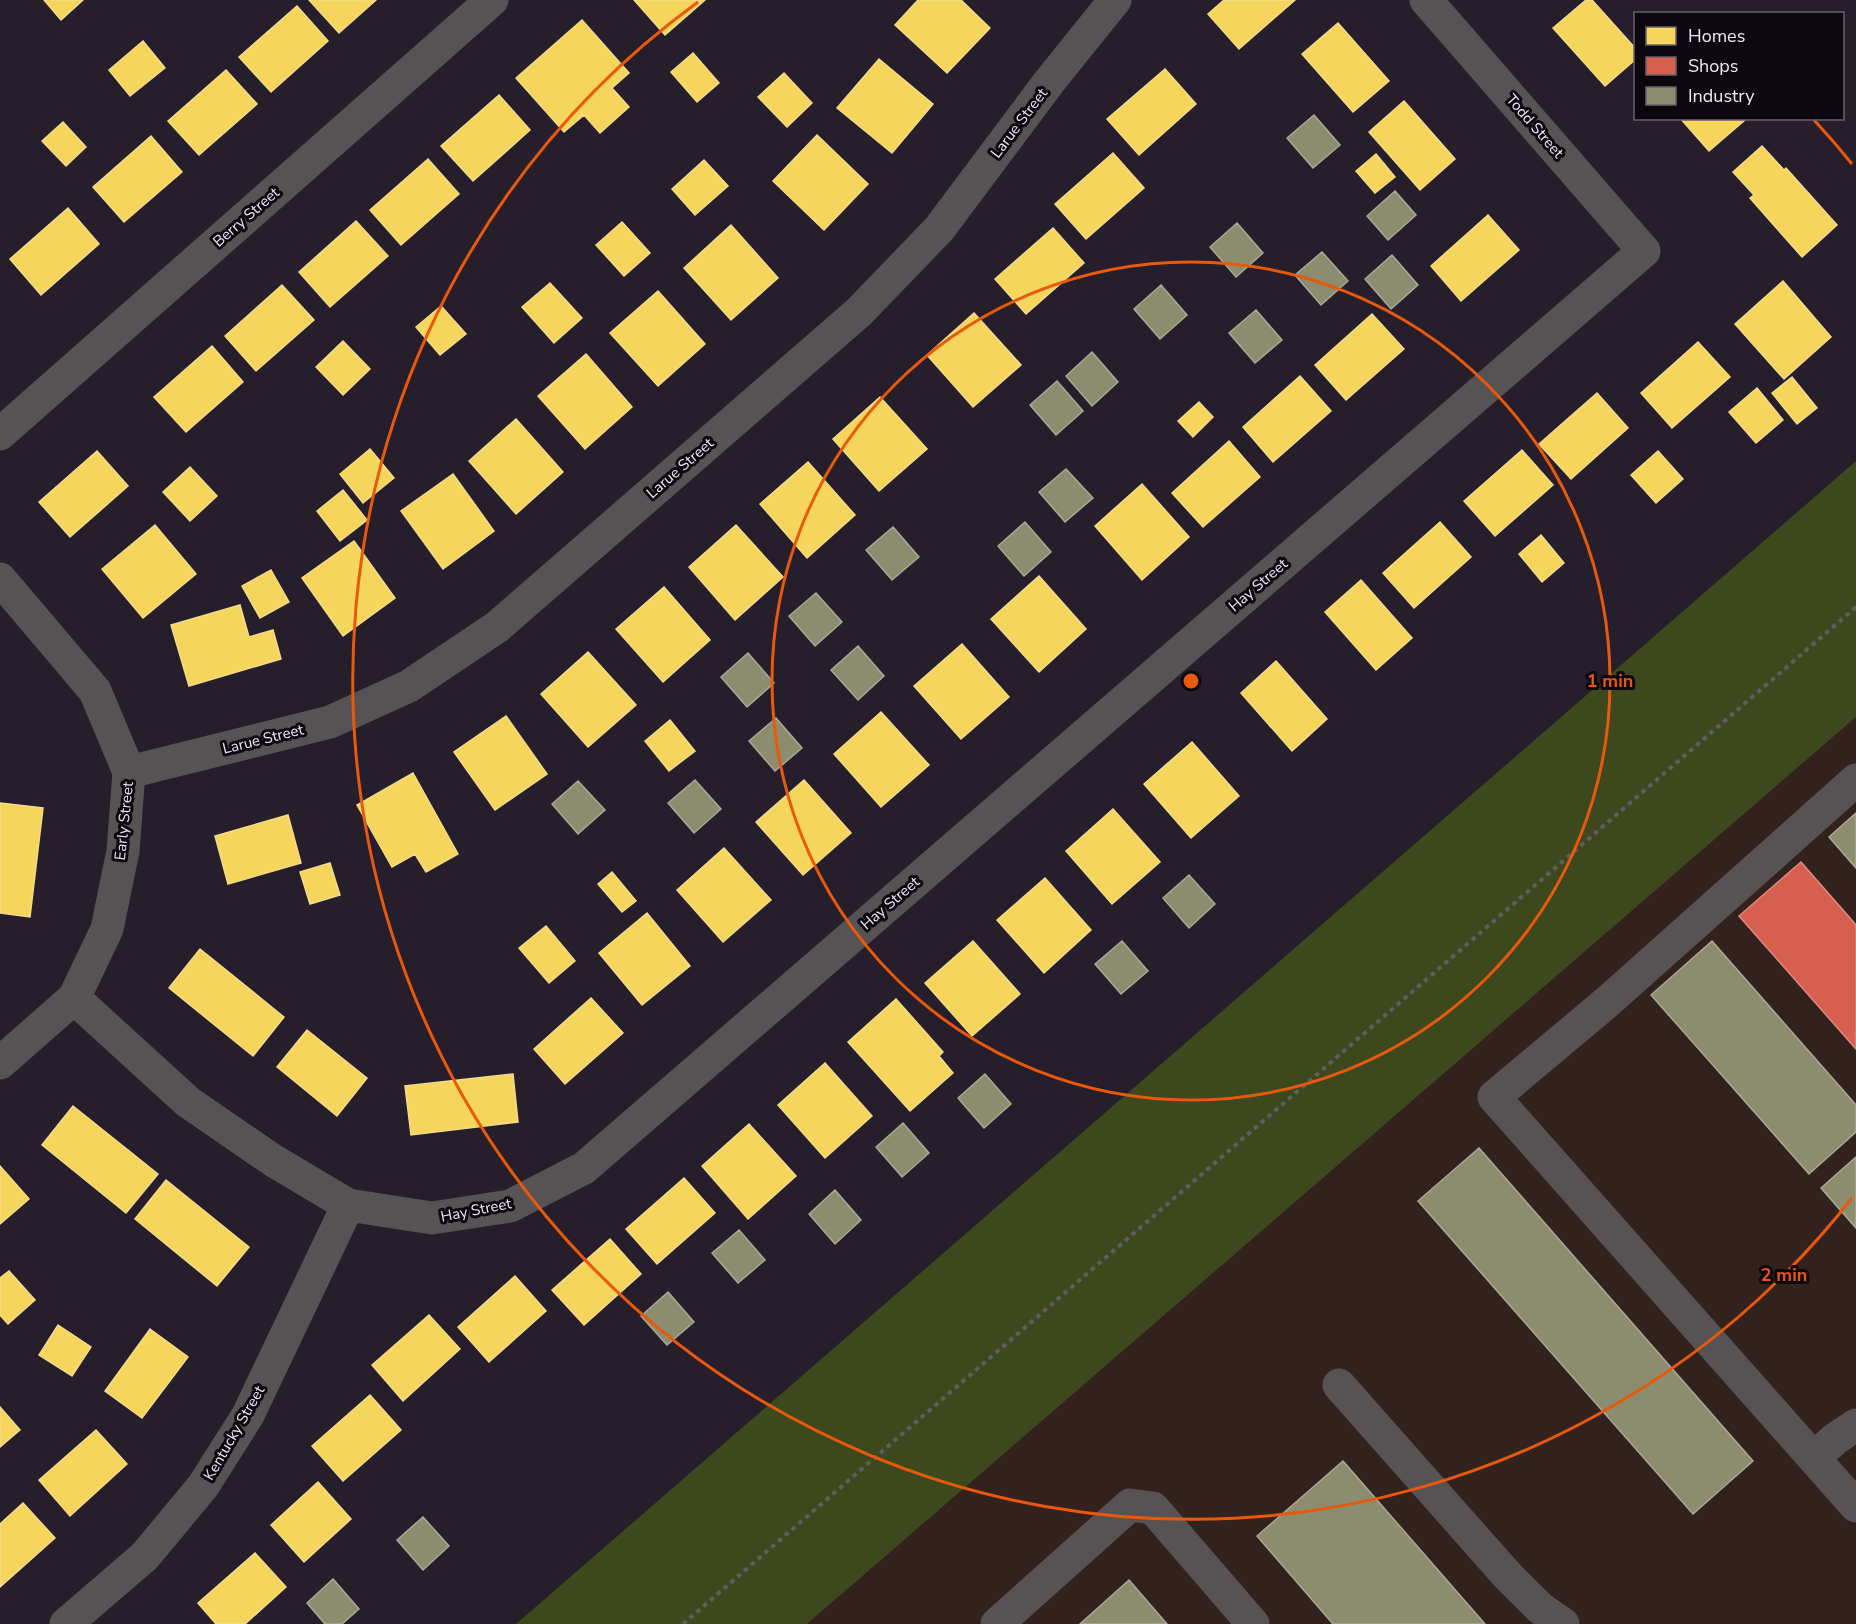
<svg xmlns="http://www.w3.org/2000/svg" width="1856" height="1624" font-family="'Nunito Sans',sans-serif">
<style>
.industrial{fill:#32211d}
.forest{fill:#3d481c}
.homes{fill:#f6d55c;stroke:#f4db8a;stroke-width:1.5}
.shops{fill:#d6604d;stroke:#de8980;stroke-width:1.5}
.industry{fill:#8c8c6e;stroke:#aaa897;stroke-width:1.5}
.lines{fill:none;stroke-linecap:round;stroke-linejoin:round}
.path{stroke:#625c61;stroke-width:4;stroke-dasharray:4.5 4.5;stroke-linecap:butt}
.minor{stroke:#575355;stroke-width:33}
.ring{fill:none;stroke:#e8590c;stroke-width:3}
.labels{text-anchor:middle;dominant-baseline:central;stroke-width:6;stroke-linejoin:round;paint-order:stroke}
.street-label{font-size:15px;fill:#f1e8f7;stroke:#0d0710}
.centre{fill:#e8590c;stroke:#0d0710;stroke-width:3}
.ring-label{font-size:18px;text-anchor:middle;font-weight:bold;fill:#e8590c;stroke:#0d0710;stroke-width:6;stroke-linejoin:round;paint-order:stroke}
</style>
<rect width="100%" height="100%" fill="#261e2a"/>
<!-- industrial -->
<path class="industrial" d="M1856 717V1624H807Z"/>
<!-- forest -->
<path class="forest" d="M1856 461V717L807 1624H516Z"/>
<!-- homes -->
<path class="homes" d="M44 0H83L61 20Z
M309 0H376L339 33Z
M634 0H705L665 35Z
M918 0H961L990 28 947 73 895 25Z
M1224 0H1295L1239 49 1208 14Z
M1586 0H1592L1636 49V59L1605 86 1553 28Z
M297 6 328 41 271 92 239 57Z
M582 20 629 73 612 88 629 107 600 133 584 115 564 132 516 78Z
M1338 23 1389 81 1353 112 1302 54Z
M143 41 165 68 130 96 109 70Z
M693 53 719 83 697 102 671 72Z
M879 59 933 104 892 153 837 108Z
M1165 69 1196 104 1139 155 1107 119Z
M226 70 257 104 199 155 168 121Z
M784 73 812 103 787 127 758 97Z
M499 95 530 130 473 181 441 146Z
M1404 101 1455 159 1420 190 1369 132Z
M1680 118H1743L1745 120 1709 151Z
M63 122 86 147 66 166 42 141Z
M817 135 868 184 824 230 773 181Z
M151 136 182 172 124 222 93 187Z
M1762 146 1784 170 1786 168 1837 225 1802 257 1750 198 1754 195 1733 172Z
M1113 153 1144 188 1086 239 1055 204Z
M1376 154 1395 177 1375 193 1356 171Z
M428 159 459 194 401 245 370 210Z
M704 160 728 186 695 215 672 189Z
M68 208 99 244 41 295 10 259Z
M1488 215 1519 250 1461 301 1431 266Z
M356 221 388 256 330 307 299 272Z
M622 222 650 253 624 276 596 245Z
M731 225 778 278 731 320 684 268Z
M1053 228 1084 263 1026 314 995 279Z
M1783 281 1831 337 1784 379 1735 324Z
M550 283 582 318 554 343 522 307Z
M282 285 314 320 256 371 225 336Z
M658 291 705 344 658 386 610 333Z
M441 306 466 334 440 355 416 327Z
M974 313 1021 365 973 407 927 355Z
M1372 314 1404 349 1346 400 1315 365Z
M343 341 370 369 343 395 316 367Z
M1698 342 1730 377 1672 428 1641 393Z
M212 346 243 382 186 432 154 397Z
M586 354 632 407 585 449 538 396Z
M1300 376 1331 411 1273 462 1243 427Z
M1792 377 1817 408 1797 424 1772 393Z
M1757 388 1783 420 1756 443 1729 412Z
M1597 393 1628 428 1571 479 1539 444Z
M880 397 927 449 879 491 833 439Z
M1199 402 1213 417 1193 437 1178 421Z
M516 419 563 472 516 514 469 461Z
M1229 441 1260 477 1203 527 1172 493Z
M370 449 394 478 363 503 340 474Z
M1522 450 1553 485 1495 536 1464 501Z
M97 451 128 486 70 537 39 502Z
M1658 451 1683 479 1656 503 1631 475Z
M808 462 855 515 807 558 760 504Z
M190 467 217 496 190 521 163 492Z
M453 474 494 531 443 569 401 511Z
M1142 484 1189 537 1142 580 1095 526Z
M343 490 367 520 340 541 317 511Z
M1440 522 1471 557 1414 608 1383 573Z
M155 525 196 574 143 618 102 569Z
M736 525 783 577 735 620 689 567Z
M1541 535 1564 563 1542 582 1519 554Z
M354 541 395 598 343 636 302 578Z
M271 570 289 602 260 618 242 586Z
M1039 576 1086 629 1039 672 991 619Z
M1361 580 1412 638 1376 670 1325 612Z
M664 587 710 640 663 682 616 629Z
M240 605 249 637 273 630 281 659 189 686 171 625Z
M962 644 1009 697 961 739 914 686Z
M588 652 636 705 588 747 541 694Z
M1276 661 1327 719 1292 751 1241 693Z
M881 712 929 765 881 807 834 754Z
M506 716 547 774 495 810 454 752Z
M670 720 695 751 669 771 645 741Z
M1192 742 1239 796 1191 838 1144 784Z
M413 773 458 854 426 872 415 854 392 867 357 805Z
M804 780 851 833 803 875 756 822Z
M0 803 43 808 30 917 0 913Z
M1113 809 1160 862 1112 904 1066 851Z
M288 815 301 863 228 884 215 836Z
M724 848 771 900 723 942 677 890Z
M330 863 340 895 310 904 300 872Z
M612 872 636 901 622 912 598 884Z
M1045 878 1091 930 1044 973 997 920Z
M647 913 690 966 642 1005 599 953Z
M546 926 575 961 549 983 519 948Z
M973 941 1020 994 972 1036 925 983Z
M200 949 284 1017 253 1056 169 988Z
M591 998 623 1033 565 1084 534 1049Z
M896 999 943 1052 939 1056 953 1073 910 1111 848 1042Z
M307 1030 367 1078 337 1116 277 1067Z
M825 1063 872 1116 825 1158 778 1105Z
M513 1074 518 1122 411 1135 405 1086Z
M73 1106 158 1174 126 1213 42 1145Z
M749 1124 796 1176 748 1219 702 1166Z
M0 1166 29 1199 0 1224Z
M684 1178 715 1213 657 1264 626 1229Z
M166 1180 249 1247 217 1286 135 1219Z
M610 1239 641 1274 584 1325 552 1290Z
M9 1271 35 1300 8 1324 0 1315V1278Z
M515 1276 546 1311 489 1362 458 1327Z
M429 1315 460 1349 403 1401 372 1365Z
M58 1325 91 1347 72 1376 39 1355Z
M150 1329 188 1357 142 1418 105 1391Z
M370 1395 401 1430 343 1481 312 1446Z
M0 1407 20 1430 0 1447Z
M96 1430 127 1464 70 1516 39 1480Z
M318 1482 351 1519 304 1562 271 1525Z
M23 1503 55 1538 0 1587V1524Z
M255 1553 286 1587 245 1624H216L198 1603Z"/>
<!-- shops -->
<path class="shops" d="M1801 862 1856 925V1049L1739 916Z"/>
<!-- industry -->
<path class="industry" d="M1314 115 1340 145 1313 168 1287 138Z
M1395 191 1416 215 1388 240 1367 216Z
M1237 223 1263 253 1236 277 1210 247Z
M1322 252 1348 281 1321 305 1295 275Z
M1392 255 1418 285 1391 309 1365 279Z
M1161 285 1187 315 1160 339 1134 309Z
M1256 310 1282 340 1255 363 1229 333Z
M1092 352 1118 382 1092 406 1066 376Z
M1057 381 1083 411 1056 435 1030 405Z
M1066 469 1093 498 1065 522 1039 492Z
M1025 522 1051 552 1024 576 998 546Z
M893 527 919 557 892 580 866 550Z
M816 593 842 622 815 646 789 616Z
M858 646 884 676 858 700 831 670Z
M748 653 774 683 747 707 721 677Z
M776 718 802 748 775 771 749 741Z
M695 780 721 809 694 833 668 803Z
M578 781 605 810 578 834 552 804Z
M1856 813V868L1829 837Z
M1189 875 1215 904 1189 928 1163 898Z
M1122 941 1148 971 1121 994 1095 964Z
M1712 941 1856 1105V1132L1809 1174 1651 995Z
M985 1074 1011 1104 984 1128 958 1098Z
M903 1123 929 1153 902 1177 876 1147Z
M1479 1148 1753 1461 1693 1514 1418 1201Z
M1856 1157V1228L1821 1188Z
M835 1190 861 1220 835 1244 809 1214Z
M739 1230 765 1260 738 1283 712 1253Z
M668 1292 694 1322 667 1345 641 1316Z
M1343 1461 1485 1624H1333L1257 1536Z
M423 1517 449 1546 423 1570 397 1540Z
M333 1579 359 1609 342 1624H325L307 1603Z
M1129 1580 1167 1624H1080Z"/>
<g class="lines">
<!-- path -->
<path class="path" d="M683 1624 1856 607"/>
<!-- minor -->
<path class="minor" d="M0 434 492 0
M0 579 95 691 129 772 123 851 107 929 74 998 0 1063
M129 772 330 722 409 686 497 627 859 312 939 229 1049 82 1115 0
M1856 780 1606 1003 1494 1097 1856 1506
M74 998 188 1102 274 1161 348 1205 432 1218 510 1206 584 1168 1644 251 1426 0
M1339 1385 1507 1575 1540 1608 1563 1624
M1814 1458 1835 1439 1856 1425
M66 1624 145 1556 203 1486 248 1415 348 1205
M997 1624 1130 1505 1153 1508 1253 1624"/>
</g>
<!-- distance rings -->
<g class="ring">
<circle cx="1191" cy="681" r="419"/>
<path d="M1852 1198A839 839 0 1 1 698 2M1814 120A839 839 0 0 1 1852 164"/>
</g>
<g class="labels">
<!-- street labels -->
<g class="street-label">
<text transform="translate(1019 123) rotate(-53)">Larue Street</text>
<text transform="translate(1535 126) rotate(49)">Todd Street</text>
<text transform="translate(246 217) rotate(-41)">Berry Street</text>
<text transform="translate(680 468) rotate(-41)">Larue Street</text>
<text transform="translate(1258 585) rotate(-41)">Hay Street</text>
<text transform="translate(263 739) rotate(-14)">Larue Street</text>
<text transform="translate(124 821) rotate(-84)">Early Street</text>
<text transform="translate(890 903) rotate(-41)">Hay Street</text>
<text transform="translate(476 1210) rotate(-11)">Hay Street</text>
<text transform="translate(234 1433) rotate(-60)">Kentucky Street</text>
</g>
</g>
<circle cx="1191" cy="681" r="9" class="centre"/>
<g class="ring-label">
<text x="1610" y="687">1 min</text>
<text x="1784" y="1281">2 min</text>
</g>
<!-- legend -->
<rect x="1634" y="12" width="210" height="108" fill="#0d0710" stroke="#68616c" stroke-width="1.5"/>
<rect x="1646" y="27" width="30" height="18" fill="#f6d55c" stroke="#68616c" stroke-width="1.5"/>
<text x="1688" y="42" font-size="18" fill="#f1e8f7">Homes</text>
<rect x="1646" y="57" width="30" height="18" fill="#d6604d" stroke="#68616c" stroke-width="1.5"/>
<text x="1688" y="72" font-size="18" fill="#f1e8f7">Shops</text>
<rect x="1646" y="87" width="30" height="18" fill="#8c8c6e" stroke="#68616c" stroke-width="1.5"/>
<text x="1688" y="102" font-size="18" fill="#f1e8f7">Industry</text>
</svg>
